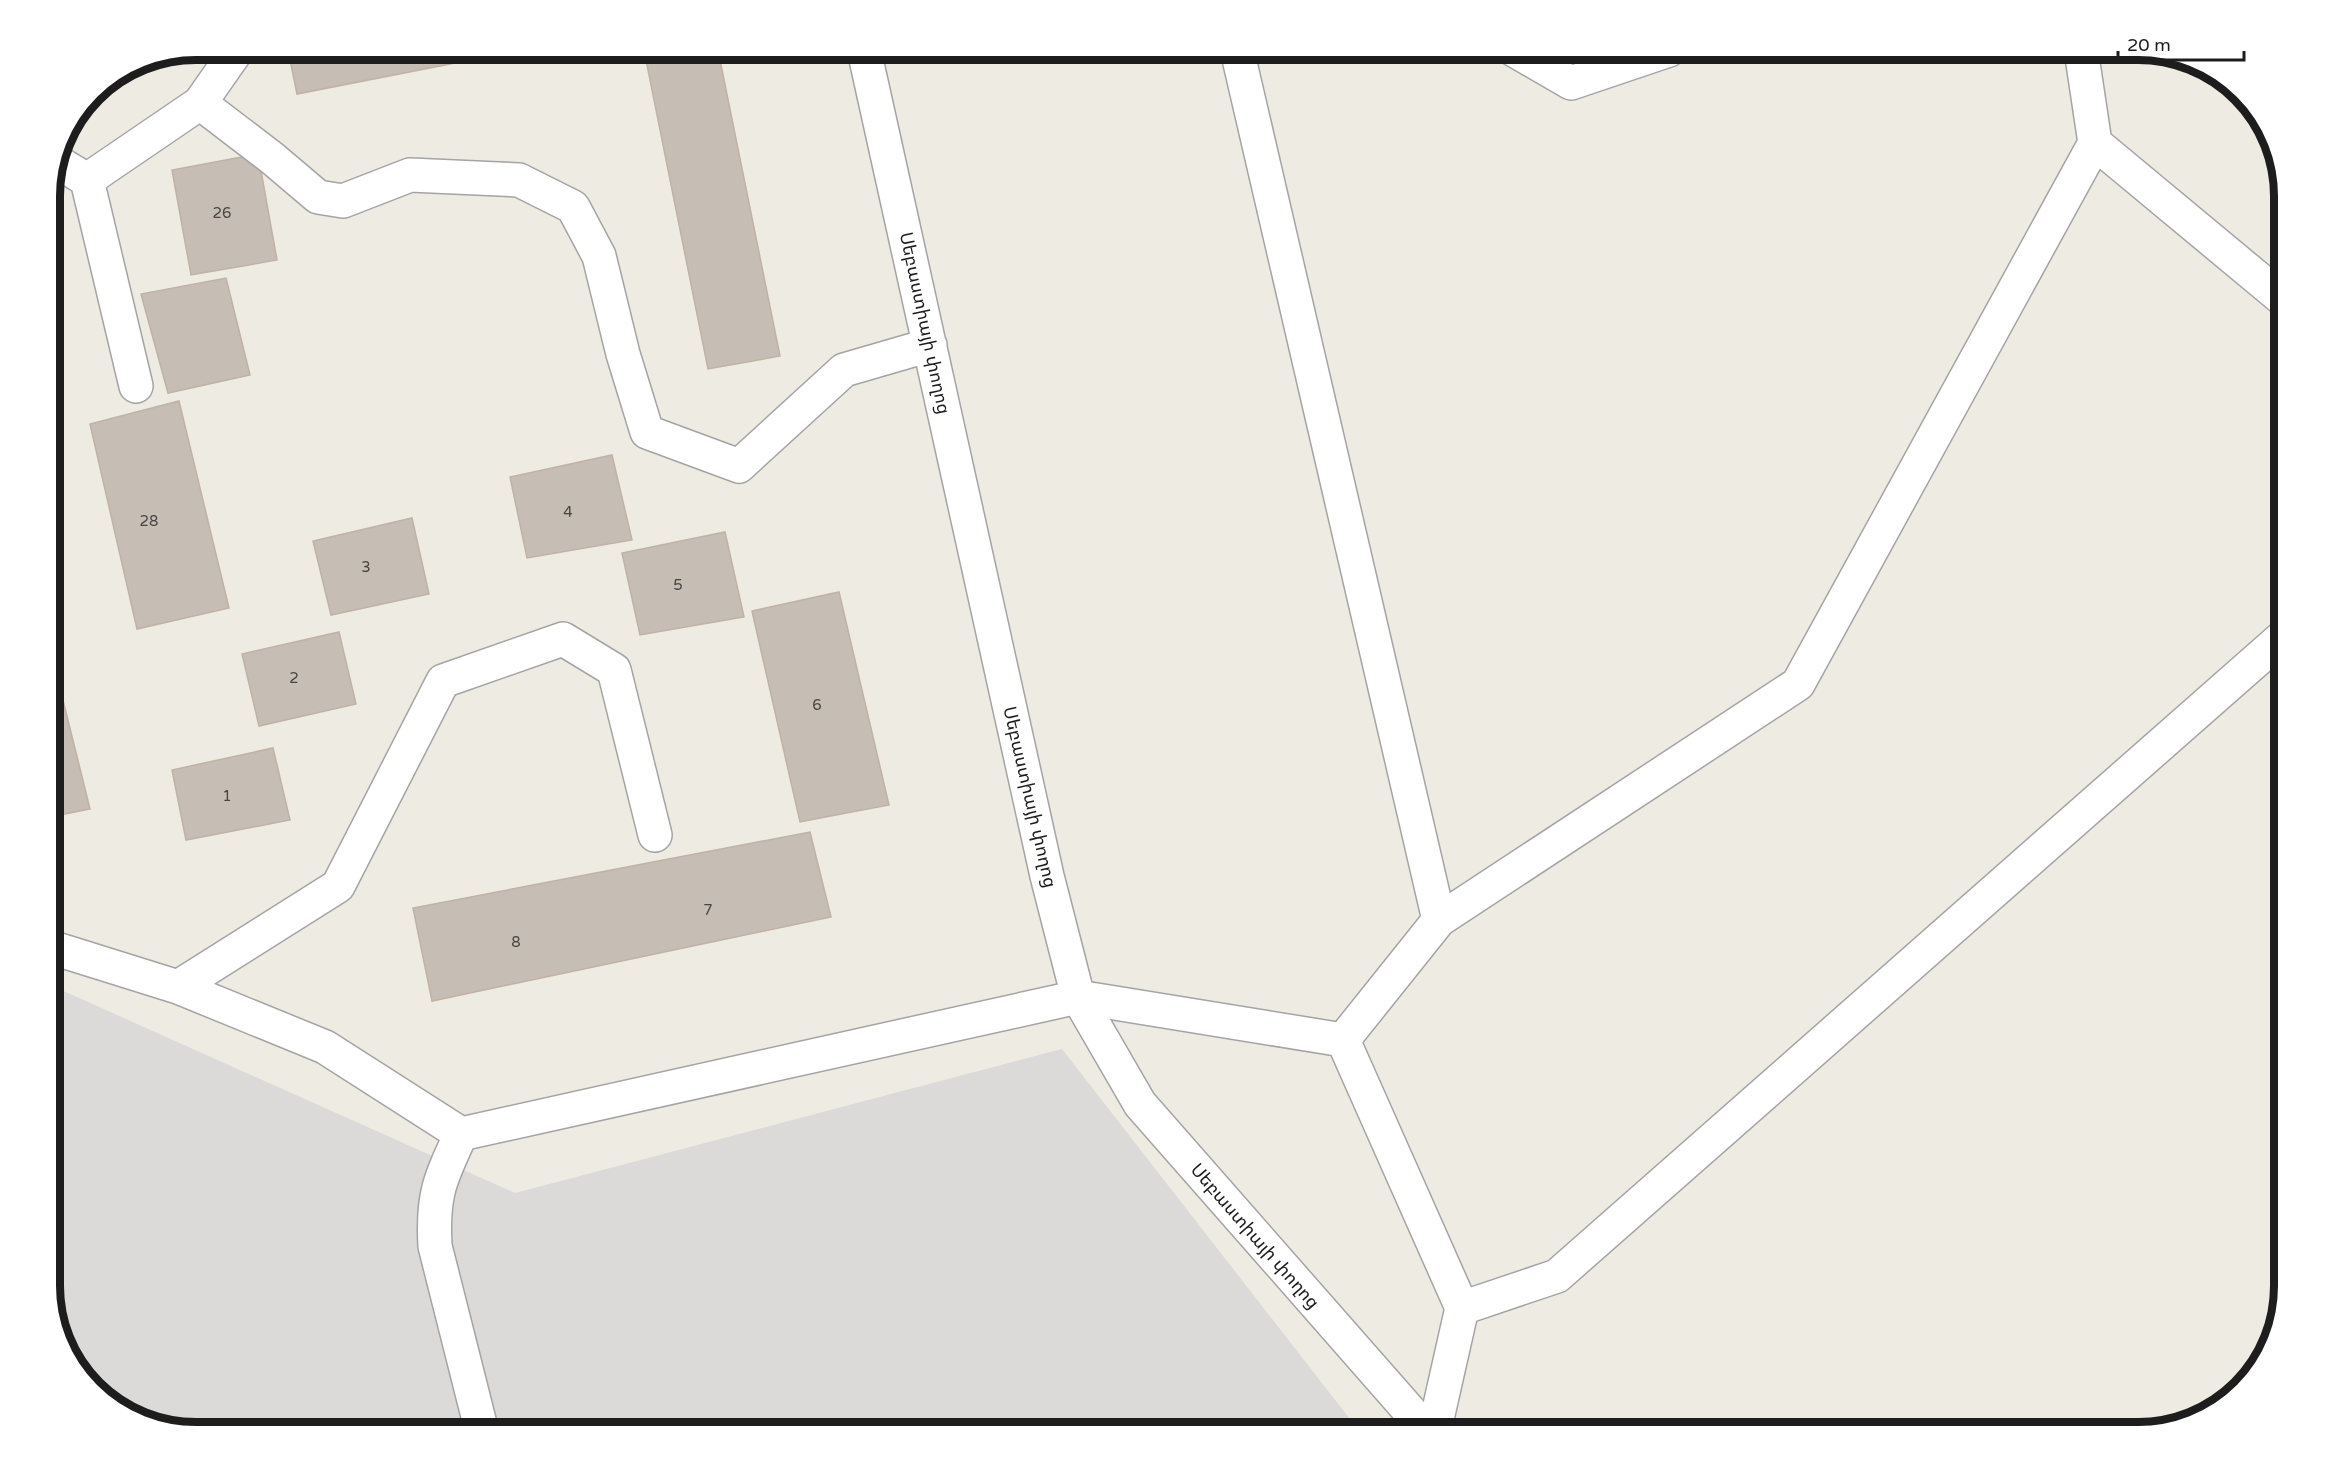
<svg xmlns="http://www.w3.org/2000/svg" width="2334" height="1482" font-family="'Varela Round','Noto Sans Armenian',sans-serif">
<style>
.residential{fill:#dbdad9}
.building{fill:#c6bdb5;stroke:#c0b2a4;stroke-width:1.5}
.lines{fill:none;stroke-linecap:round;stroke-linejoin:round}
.minor-casing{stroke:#a4a4a4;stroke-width:36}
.minor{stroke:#fff;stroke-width:33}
.labels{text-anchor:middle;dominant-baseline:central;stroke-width:5;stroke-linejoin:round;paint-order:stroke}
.number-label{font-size:15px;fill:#474543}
.street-label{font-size:18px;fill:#1d1d1d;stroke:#fff}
.rim{fill:none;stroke:#1d1d1d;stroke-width:8}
</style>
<rect width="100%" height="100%" fill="#eeebe2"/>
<!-- residential -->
<path class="residential" d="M50 985 515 1193 1062 1049 1360 1432H196L115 1408 69 1359 50 1295Z"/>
<!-- building -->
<path class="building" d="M288 50H522L297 94Z
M644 50H718L780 356 708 369Z
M258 154 277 260 191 275 172 170Z
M226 278 250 375 168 393 141 294Z
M179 401 229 608 137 629 90 424Z
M612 455 632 540 527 558 510 477Z
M412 518 429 594 331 615 313 541Z
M725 532 744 617 640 635 622 553Z
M839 592 889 805 800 822 752 611Z
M339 632 356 704 259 726 242 654Z
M62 696 90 809 50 817V699Z
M273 748 290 820 186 840 172 770Z
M810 832 831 917 432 1001 413 908Z"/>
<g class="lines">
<!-- minor casing -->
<g class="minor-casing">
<path id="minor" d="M864 50 1047 876 1078 997 1140 1104 1428 1432
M1237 50 1439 920
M1514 50 1571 83 1669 50
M200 103 272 158 318 197 343 201 410 175 519 180 573 207 599 256 623 354 647 432 739 466 844 370 930 345
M2095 143 2284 300
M56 161 87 180 136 386
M87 180 200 103 237 50
M50 947 178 987 325 1047 461 1134 1078 997 1343 1040 1439 920 1798 684 2095 143 2081 50
M178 987 338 886 443 681 563 639 614 670 655 835
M1343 1040 1462 1308 1434 1432
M461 1134C440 1179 432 1195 435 1246L482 1432
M1462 1308 1557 1276 2284 636"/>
</g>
<!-- minor -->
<use href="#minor" class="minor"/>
</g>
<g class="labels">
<!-- number labels -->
<g class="number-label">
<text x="222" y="213">26</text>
<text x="568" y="512">4</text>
<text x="149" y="521">28</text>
<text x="366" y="567">3</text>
<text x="678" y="585">5</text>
<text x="294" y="678">2</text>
<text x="817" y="705">6</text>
<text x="227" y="796">1</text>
<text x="708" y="910">7</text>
<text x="516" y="942">8</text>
</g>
<!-- street labels -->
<g class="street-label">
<text transform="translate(925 323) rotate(78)">Սեբաստիայի փողոց</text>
<text transform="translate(1030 797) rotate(77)">Սեբաստիայի փողոց</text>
<text transform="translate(1255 1236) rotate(49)">Սեբաստիայի փողոց</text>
</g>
</g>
<!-- crop -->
<path d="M0 0H2334V1482H0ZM196 60H2138A136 136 0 0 1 2274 196V1286A136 136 0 0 1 2138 1422H196A136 136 0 0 1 60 1286V196A136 136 0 0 1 196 60Z" fill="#fff" fill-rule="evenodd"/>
<path class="rim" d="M196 60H2138A136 136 0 0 1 2274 196V1286A136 136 0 0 1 2138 1422H196A136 136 0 0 1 60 1286V196A136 136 0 0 1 196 60Z"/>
<!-- scale -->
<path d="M2118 51v9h126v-9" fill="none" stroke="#1d1d1d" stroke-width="3"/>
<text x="2127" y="51" font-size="18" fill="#1d1d1d" stroke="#ffffff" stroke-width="4.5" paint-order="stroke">20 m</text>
</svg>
